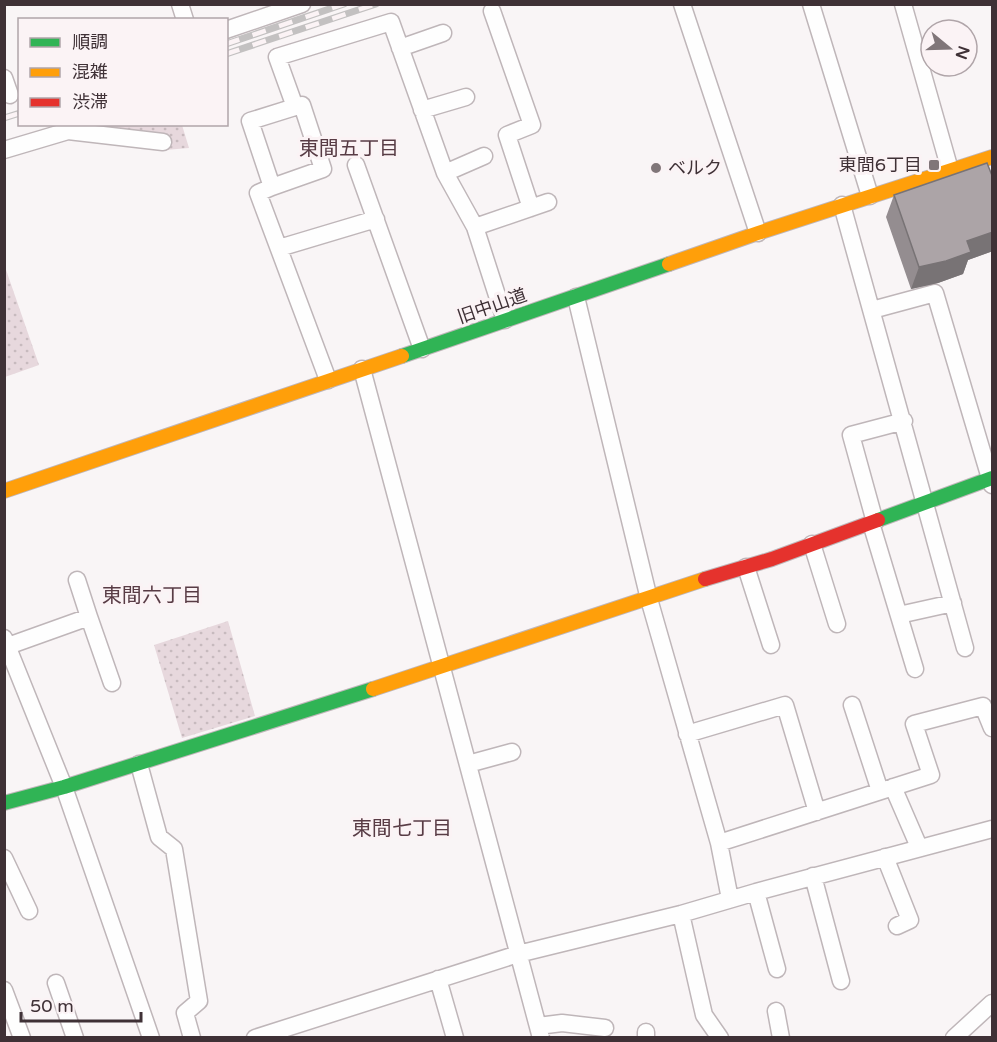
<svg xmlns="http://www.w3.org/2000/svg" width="997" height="1042" font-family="'Varela Round','Noto Sans JP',sans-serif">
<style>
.park{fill:url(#park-dots)}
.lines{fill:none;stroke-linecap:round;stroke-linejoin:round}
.street-casing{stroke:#bfb6b9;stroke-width:19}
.fast-casing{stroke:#bfb6b9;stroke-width:16}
.slow-casing{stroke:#bfb6b9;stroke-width:16}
.jam-casing{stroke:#bfb6b9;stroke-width:16}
.street{stroke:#fefefe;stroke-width:16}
.fast{stroke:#30b455;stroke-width:14}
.slow{stroke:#ff9f0a;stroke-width:14}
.jam{stroke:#e5322d;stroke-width:14}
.rail-casing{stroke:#c3c1c1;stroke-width:7}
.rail{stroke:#fbf3f5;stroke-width:4.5;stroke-dasharray:14;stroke-linecap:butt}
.wall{fill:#948d90}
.shaded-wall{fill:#787375}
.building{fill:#aca4a7;stroke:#787375;stroke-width:1.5}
.poi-dot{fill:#807679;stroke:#fbf3f5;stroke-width:2}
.labels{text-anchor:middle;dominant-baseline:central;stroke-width:6;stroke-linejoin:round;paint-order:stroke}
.poi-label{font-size:18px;fill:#3f3136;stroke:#fbf3f5;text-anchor:end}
.street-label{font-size:18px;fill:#3f3136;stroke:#fbf3f5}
.neighbourhood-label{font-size:20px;fill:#583c45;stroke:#fbf3f5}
</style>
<defs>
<pattern id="park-dots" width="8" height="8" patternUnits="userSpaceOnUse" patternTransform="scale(1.5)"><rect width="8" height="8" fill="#e7d8dd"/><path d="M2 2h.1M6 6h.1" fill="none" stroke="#c7babe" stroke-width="1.8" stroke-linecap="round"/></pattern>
</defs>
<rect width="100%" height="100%" fill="#f9f5f6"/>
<!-- park -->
<path class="park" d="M96 124 182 125 189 148 165 150 167 137 89 127Z
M4 264 39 365 5 377H4Z
M228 621 255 716 182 738 154 645Z"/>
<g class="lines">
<!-- street casing -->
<g class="street-casing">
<path id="street" d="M180 4 185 20
M682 4 758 233
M811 4 870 196
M903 4 950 170
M492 11 532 125 507 135 531 208
M226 30 302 4
M400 48 443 33
M4 78 10 95
M295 107 250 121 272 187 323 169 302 105 295 107 277 57 391 22 445 173 475 227 505 320
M422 110 466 97
M68 131 163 142
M4 150 78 128
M356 165 422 349
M445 173 484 156
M272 187 258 193 328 380
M842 205 965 648
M475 227 548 202
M279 248 376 219
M576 297 649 599 719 843 730 899
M872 310 935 293 992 485
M362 369 541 1038
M875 522 851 435 904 421
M871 523 915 669
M812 544 837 624
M746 567 771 645
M77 580 89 617
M899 615 953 603
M4 638 64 787 151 1038
M8 646 89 617 112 683
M852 705 880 791
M687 734 785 705 817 812
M139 764 159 837 174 849 199 1001 185 1013 192 1038
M468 764 512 752
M893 787 919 847
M719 843 931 775 914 724 983 706 992 728
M885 857 910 920 897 926
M4 858 29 911
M813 876 841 981
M756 892 777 969
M681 914 704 1015 720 1038
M438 979 455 1038
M56 983 75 1038
M4 990 22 1038
M776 1011 781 1038
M538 1026 562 1023 605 1028
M646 1032V1038
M255 1038 518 954 681 914 756 892 992 829
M954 1038 992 1003"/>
</g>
<!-- fast casing -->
<g class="fast-casing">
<path id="fast" d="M402 356 669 264
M878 520 992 478
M4 803 64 787 373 689"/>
</g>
<!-- slow casing -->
<g class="slow-casing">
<path id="slow" d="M669 264 758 233 992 157
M4 491 402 356
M373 689 705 579"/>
</g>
<!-- jam casing -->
<g class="jam-casing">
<path id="jam" d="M705 579 772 559 878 520"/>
</g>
<!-- street -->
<use href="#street" class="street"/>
<!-- fast -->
<use href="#fast" class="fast"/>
<!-- slow -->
<use href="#slow" class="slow"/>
<!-- jam -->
<use href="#jam" class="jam"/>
<!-- rail casing -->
<g class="rail-casing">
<path id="rail" d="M226 44 344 4
M226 54 376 4
M4 118 20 113"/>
</g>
<!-- rail -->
<use href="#rail" class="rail"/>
</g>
<!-- wall -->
<path class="wall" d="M993 178V251L968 260 963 274 938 283 911 289 886 217 894 195Z"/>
<!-- shaded-wall -->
<path class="shaded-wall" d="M993 232V251L968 260 963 274 938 283 911 289 919 267 967 241Z"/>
<!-- building -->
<path class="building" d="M987 163 993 178V232L967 241 971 252 946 261 919 267 894 195Z"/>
<!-- markers -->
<g class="poi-dot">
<rect x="928" y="159" width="12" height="12" rx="3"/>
<circle cx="656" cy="168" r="6"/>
</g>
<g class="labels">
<!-- poi labels -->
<g class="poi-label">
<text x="922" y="165">東間6丁目</text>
<text x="668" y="168" text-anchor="start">ベルク</text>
</g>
<!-- street labels -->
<g class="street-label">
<text transform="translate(492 306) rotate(-19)">旧中山道</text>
</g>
<!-- neighbourhood labels -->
<g class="neighbourhood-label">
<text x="349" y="149">東間五丁目</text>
<text x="152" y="596">東間六丁目</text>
<text x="402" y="829">東間七丁目</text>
</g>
</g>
<!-- border -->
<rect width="997" height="1042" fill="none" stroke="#3f3136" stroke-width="12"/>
<!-- legend -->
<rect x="18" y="18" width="210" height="108" fill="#fbf3f5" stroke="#b0a5a9" stroke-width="1.5"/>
<rect x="30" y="38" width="30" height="9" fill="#30b455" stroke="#b0a5a9" stroke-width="1.5"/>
<text x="72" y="48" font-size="18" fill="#3f3136">順調</text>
<rect x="30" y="68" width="30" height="9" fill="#ff9f0a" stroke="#b0a5a9" stroke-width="1.5"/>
<text x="72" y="78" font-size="18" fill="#3f3136">混雑</text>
<rect x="30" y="98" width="30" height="9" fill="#e5322d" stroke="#b0a5a9" stroke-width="1.5"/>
<text x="72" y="108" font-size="18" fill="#3f3136">渋滞</text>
<!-- north arrow -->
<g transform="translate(949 48) rotate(109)"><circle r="28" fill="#fbf3f5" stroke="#b0a5a9" stroke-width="1.5"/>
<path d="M0-4.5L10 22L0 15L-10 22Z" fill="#807679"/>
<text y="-9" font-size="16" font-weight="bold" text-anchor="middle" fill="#3f3136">N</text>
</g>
<!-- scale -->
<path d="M21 1012v9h120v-9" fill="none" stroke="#3f3136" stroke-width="3"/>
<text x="30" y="1012" font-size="18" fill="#3f3136" stroke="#fbf3f5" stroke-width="4.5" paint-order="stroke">50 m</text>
</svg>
